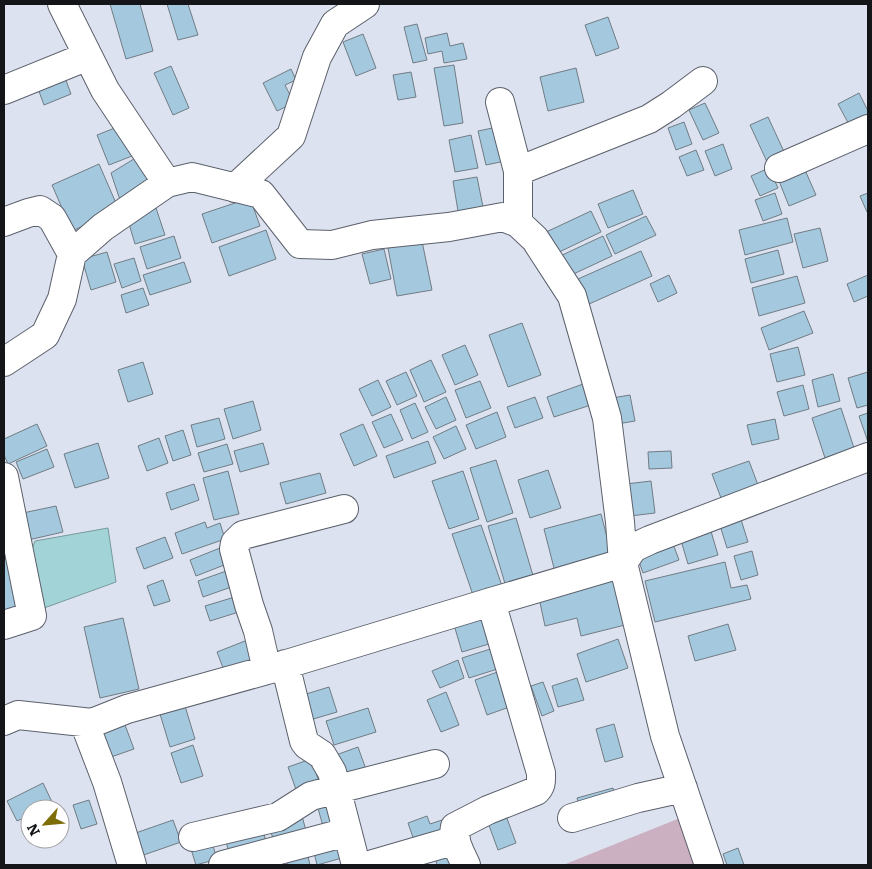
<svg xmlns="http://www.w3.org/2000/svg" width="872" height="869" font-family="Literata,serif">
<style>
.green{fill:#cbb0c2}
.water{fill:#a2d3d6;stroke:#779a9d}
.building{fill:#a4c9df;stroke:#707c84}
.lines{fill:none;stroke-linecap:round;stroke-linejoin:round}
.minor-casing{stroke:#5b606b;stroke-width:30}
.minor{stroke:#fff;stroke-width:28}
</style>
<rect width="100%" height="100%" fill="#dde2f0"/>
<!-- green -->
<path class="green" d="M685 816 700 865H563Z"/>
<!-- water -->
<path class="water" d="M108 528 116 582 44 608 22 575 35 541Z"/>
<!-- building -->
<path class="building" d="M110 4H140L153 51 126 59Z
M167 4H188L198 35 178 40Z
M608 17 619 48 596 56 585 25Z
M417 24 427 60 413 63 404 27Z
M447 33 450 46 463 43 467 59 444 63 442 51 428 54 425 38Z
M363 34 376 68 356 76 343 42Z
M454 65 463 123 444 126 434 68Z
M171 66 189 108 173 115 154 73Z
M576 68 584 102 548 111 540 77Z
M291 69 296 80 285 85 294 103 277 111 263 83Z
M411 72 416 97 398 100 393 75Z
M64 75 71 94 44 105 37 86Z
M859 93 868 111V124L853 132 838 104Z
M705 103 719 133 703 140 689 110Z
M768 117 786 156 768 164 750 125Z
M684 122 692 144 676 150 668 128Z
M120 126 132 156 109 165 97 135Z
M502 126 510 160 486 165 478 131Z
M471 135 478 168 455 172 449 140Z
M723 144 732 169 715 176 705 151Z
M696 150 704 170 687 176 679 157Z
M137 157 152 179 122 206 111 173Z
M99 164 119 210 72 231 52 185Z
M769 168 778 188 760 196 751 176Z
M805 170 816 195 789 206 779 181Z
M477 177 484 212 459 217 453 181Z
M633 190 643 214 608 228 598 204Z
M775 193 782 214 763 221 755 200Z
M868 193V212H867L860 196Z
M250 198 260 226 212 243 202 214Z
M156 208 165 235 135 244 127 217Z
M591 211 601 232 555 254 544 233Z
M646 216 656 235 615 254 606 235Z
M787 218 793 242 745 255 739 230Z
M820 228 828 261 803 268 794 234Z
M266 230 276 259 229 276 219 247Z
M174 236 181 258 147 269 140 247Z
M603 236 612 256 567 277 558 257Z
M422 241 432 290 397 296 388 248Z
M384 249 391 279 370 284 362 254Z
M778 250 784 274 751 283 745 259Z
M641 251 652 276 589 304 578 279Z
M107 252 116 282 91 290 82 259Z
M134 258 141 281 122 288 114 264Z
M184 262 191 282 150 295 143 275Z
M669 275 677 293 658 302 650 284Z
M868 275V296L854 302 847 284Z
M797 276 805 303 759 316 752 288Z
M143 288 149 305 126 313 121 295Z
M804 311 813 333 769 350 761 328Z
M522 323 541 375 508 387 489 335Z
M465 345 478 375 455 385 442 355Z
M798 347 805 375 777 382 770 354Z
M431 360 446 392 424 402 410 370Z
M143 362 153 394 128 402 118 370Z
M406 372 417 396 397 405 386 381Z
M868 372V405L857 408 848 378Z
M833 374 840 401 818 407 812 380Z
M378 380 391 407 372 416 359 389Z
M480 381 491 408 466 418 455 390Z
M586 383 594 404 554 417 547 397Z
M803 385 809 409 784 416 777 392Z
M630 395 635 421 617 424 612 398Z
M446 397 456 420 436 429 425 407Z
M535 397 543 418 515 428 507 407Z
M253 401 261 430 233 439 224 409Z
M415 403 428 432 412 439 400 410Z
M841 408 854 448 825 458 812 418Z
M497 412 506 437 476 449 466 425Z
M868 413V442L859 416Z
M391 414 403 440 384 448 372 422Z
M219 418 225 439 197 447 191 425Z
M775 419 779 439 752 445 747 425Z
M37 424 47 446 8 464 4 455V439Z
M363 424 377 456 354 466 340 434Z
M456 426 466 449 444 459 433 437Z
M183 430 191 455 173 461 165 436Z
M159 438 168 463 147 471 138 446Z
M428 441 436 463 394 478 386 456Z
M98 443 109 478 75 488 64 454Z
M263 443 269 464 240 472 234 451Z
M227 444 233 464 204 472 198 453Z
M47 449 54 467 23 479 16 462Z
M671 451 672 468 649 469 648 452Z
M496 460 513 513 487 522 470 468Z
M749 461 761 493 724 506 712 474Z
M548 470 561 508 530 518 518 480Z
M228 471 239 514 214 520 203 478Z
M463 471 479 519 449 529 432 481Z
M320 473 326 493 286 504 280 483Z
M651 481 655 513 630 516 626 484Z
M194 484 199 500 171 510 166 493Z
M56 506 63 532 24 541 18 514Z
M739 513 748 542 727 548 718 519Z
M601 514 612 557 555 572 544 529Z
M516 518 534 579 506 587 488 526Z
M205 522 207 528 220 523 225 539 182 554 175 533Z
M481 525 502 586 473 595 452 534Z
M710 528 718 555 688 564 680 537Z
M165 537 173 558 144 569 136 548Z
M672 541 679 560 643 573 636 553Z
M225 546 232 562 196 576 190 560Z
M752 551 758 575 741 580 734 556Z
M14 557 24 613 4 617V559Z
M725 562 731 588 747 585 751 599 655 622 645 581Z
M232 569 237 585 203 597 198 581Z
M618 579 629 624 581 636 577 618 545 626 539 598Z
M163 580 170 601 154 606 147 586Z
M238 596 242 611 210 621 205 606Z
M489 607 499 641 462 652 452 618Z
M123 618 139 689 100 698 84 627Z
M728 624 736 650 695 661 688 636Z
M250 639 258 659 225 673 217 652Z
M618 639 628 668 586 682 577 654Z
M500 646 507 666 469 678 462 658Z
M458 660 464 678 440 688 432 671Z
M503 670 515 705 487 715 475 680Z
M577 678 584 700 558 707 552 686Z
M543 682 554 711 542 716 531 686Z
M329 687 337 712 310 720 303 695Z
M446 692 459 725 441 732 427 700Z
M185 706 195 739 170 747 160 714Z
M368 708 376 732 334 745 326 721Z
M614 724 623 757 605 762 596 729Z
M125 725 134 749 111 757 102 733Z
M193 745 203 776 181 783 171 753Z
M358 747 368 775 347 784 336 755Z
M311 759 322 790 299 798 288 767Z
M43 783 53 804 42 809H30V815L17 821 7 801Z
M613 788 617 803 581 812 577 798Z
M334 796 342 826 324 830 316 801Z
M89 800 97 824 81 829 73 805Z
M505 813 516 843 498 850 487 820Z
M302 816 308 838 275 847 269 824Z
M427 816 430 824 442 820 449 838 417 849 408 823Z
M173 820 181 842 135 858 127 836Z
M261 824 268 848 231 859 224 835Z
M343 835 349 856 317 865 312 844Z
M211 839 217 859 196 865 190 846Z
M305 844 310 865H288L284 850Z
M453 844 459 865H437L433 849Z
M738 848 744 865H727L723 854Z"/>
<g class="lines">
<!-- minor casing -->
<g class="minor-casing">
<path id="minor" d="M62 4 105 90 167 183 192 177 261 194 300 244 332 245 372 235 449 227 503 217 518 223 535 239 572 296 607 418 620 522 623 563 665 736 709 865
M4 90 88 56
M500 102 518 171
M779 168 868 129
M235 188 291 136 317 57 335 24 365 4
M4 222 28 213 40 210 52 218 72 254
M518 223V171L649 119 671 105 703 81
M4 362 45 335 62 299 72 254 103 227 167 183
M4 477 32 616 4 625
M285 664 304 741 307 745 322 755 332 772 356 865
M267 670 258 631 249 605 234 549 235 543 243 535 344 509
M4 721 18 715 92 723 127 709 267 670 491 602 623 563 633 548 650 540 868 457
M84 722 107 782 132 865
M572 818 638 798 683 788
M193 837 278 817 311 796 435 764
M223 865 347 832
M370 865 456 840
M466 865C461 854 452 839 455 827L488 810 536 791C542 785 541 781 541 773L491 602"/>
</g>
<!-- minor -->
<use href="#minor" class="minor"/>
</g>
<!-- border -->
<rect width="872" height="869" fill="none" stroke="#131519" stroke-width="10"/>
<!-- north arrow -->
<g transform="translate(45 824) rotate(243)"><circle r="24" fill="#ffffff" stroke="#a1a1a3"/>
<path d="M0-4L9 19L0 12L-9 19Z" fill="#7e6e0a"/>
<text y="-8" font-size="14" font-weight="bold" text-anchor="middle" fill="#131519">N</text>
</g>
</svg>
